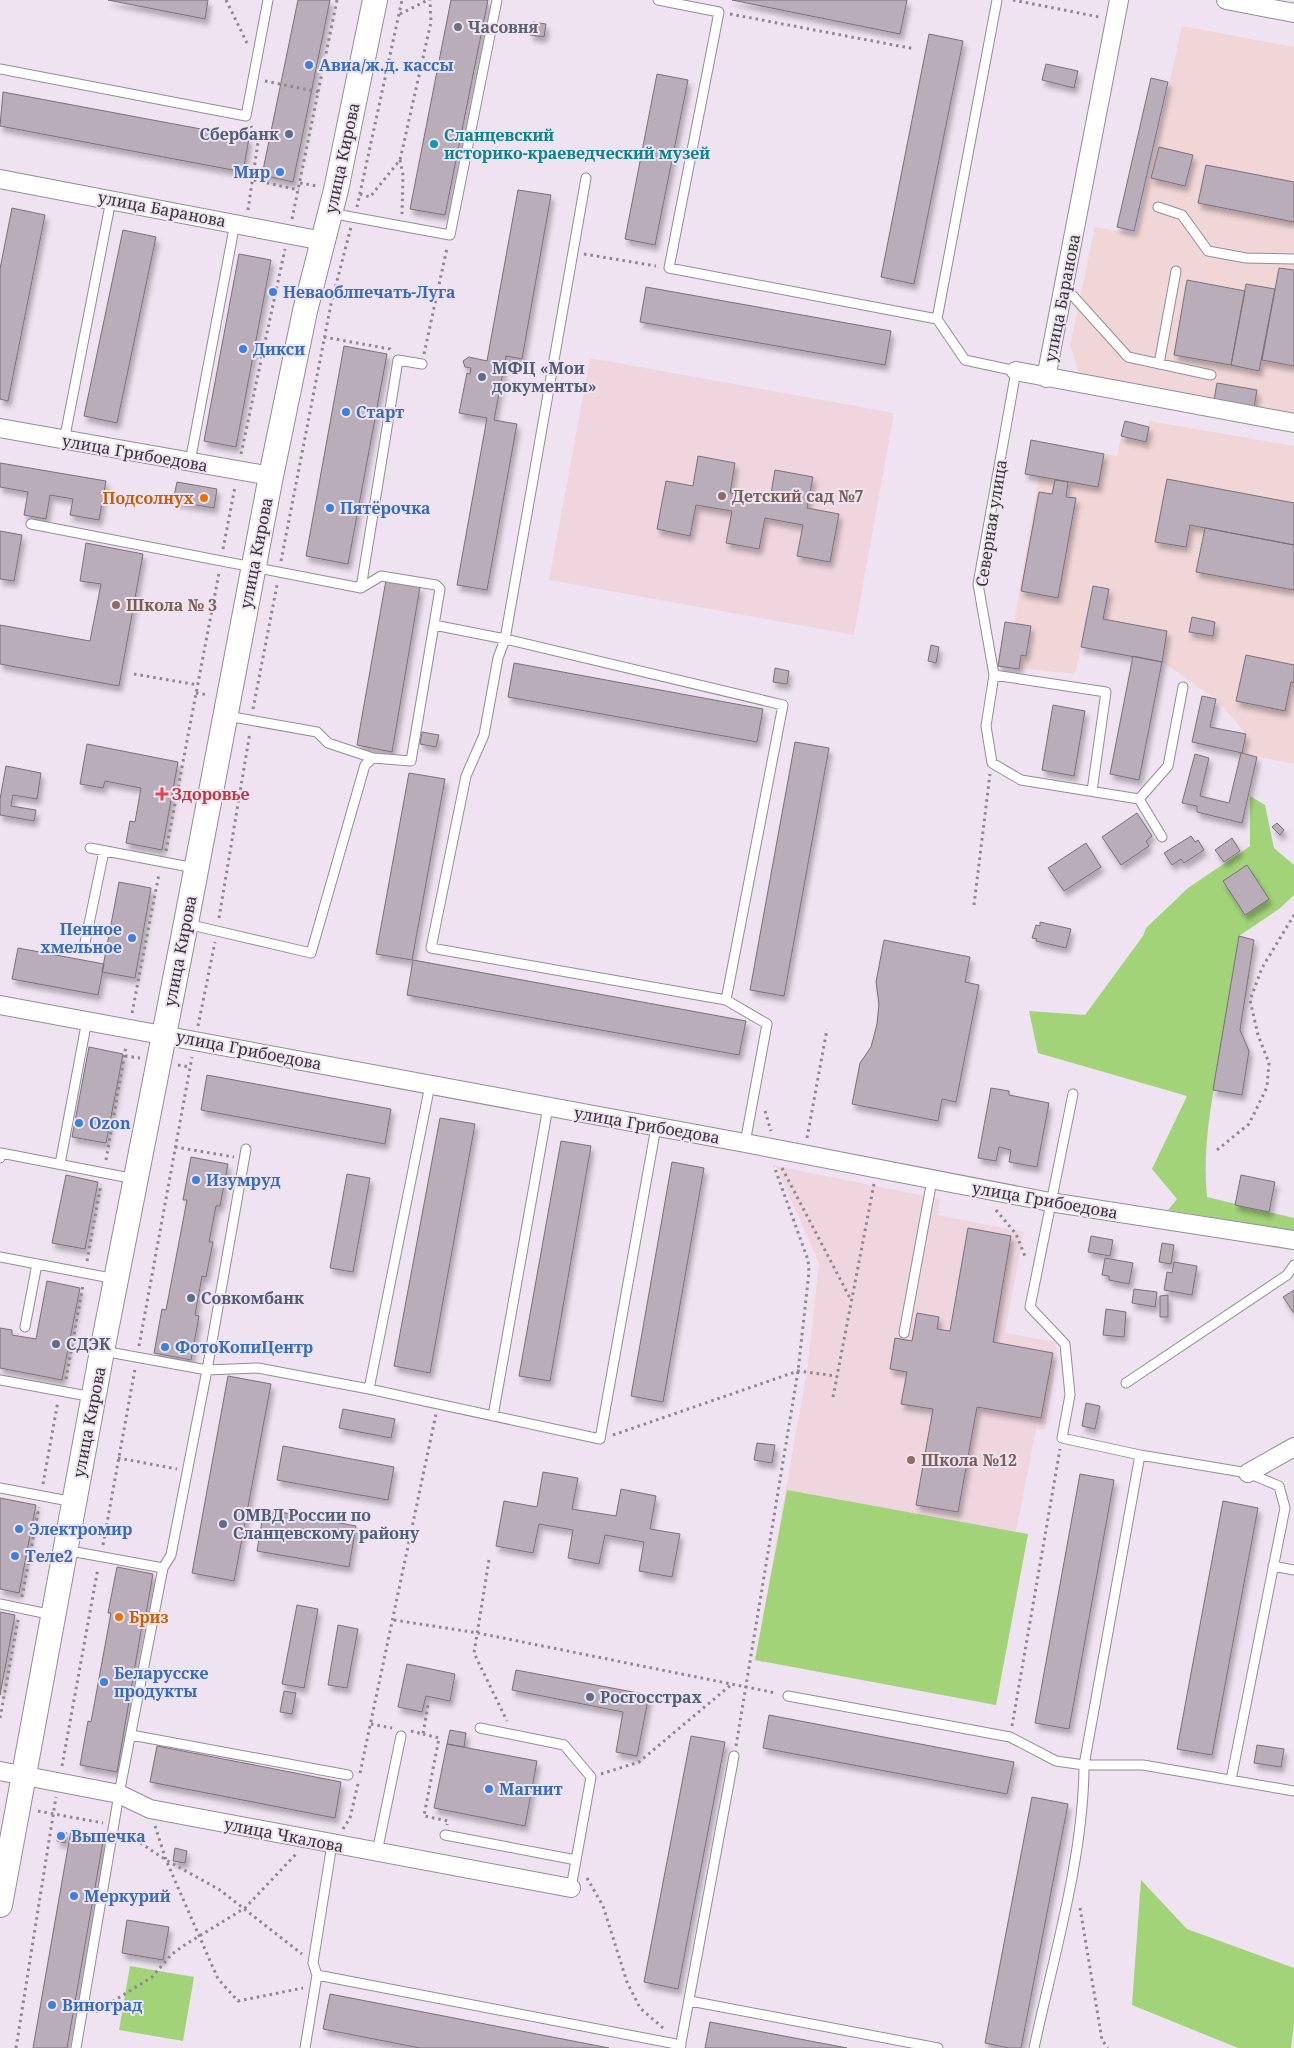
<svg xmlns="http://www.w3.org/2000/svg" width="1294" height="2048" font-family="'Noto Serif',serif">
<style>
.industrial{fill:#f1d6d7}
.education{fill:#efd6de}
.green{fill:#a2d379}
.building{fill:#b8adb9;stroke:#7a6f7a;filter:url(#shadow)}
.lines{fill:none;stroke-linecap:round;stroke-linejoin:round}
.lane-casing{stroke:#958b97;stroke-width:11}
.street-casing{stroke:#958b97;stroke-width:20}
.secondary-casing{stroke:#958b97;stroke-width:26}
.path{stroke:#8e8690;stroke-width:3;stroke-dasharray:2.5 4;stroke-linecap:butt}
.lane{stroke:#fff;stroke-width:9}
.street{stroke:#fff;stroke-width:18}
.secondary{stroke:#fff;stroke-width:24}
.worship-dot{fill:#6b7280;stroke:#efe3f1;stroke-width:2}
.shop-dot{fill:#3f7fe0;stroke:#efe3f1;stroke-width:2}
.service-dot{fill:#5c6f8a;stroke:#efe3f1;stroke-width:2}
.culture-dot{fill:#0f9aa8;stroke:#efe3f1;stroke-width:2}
.education-dot{fill:#8d6e63;stroke:#efe3f1;stroke-width:2}
.food-dot{fill:#e8710a;stroke:#efe3f1;stroke-width:2}
.health-dot{fill:#e0444e;stroke:#efe3f1;stroke-width:2}
.labels{text-anchor:middle;dominant-baseline:central;stroke-width:4;stroke-linejoin:round;paint-order:stroke}
.worship-label{font-size:16px;font-weight:bold;fill:#5b616d;stroke:#efe3f1;text-anchor:start}
.shop-label{font-size:16px;font-weight:bold;fill:#366cbe;stroke:#efe3f1;text-anchor:start}
.service-label{font-size:16px;font-weight:bold;fill:#4e5e75;stroke:#efe3f1;text-anchor:start}
.culture-label{font-size:16px;font-weight:bold;fill:#0d838f;stroke:#efe3f1;text-anchor:start}
.street-label{font-size:16px;fill:#39343a;stroke:#efe3f1}
.education-label{font-size:16px;font-weight:bold;fill:#785e54;stroke:#efe3f1;text-anchor:start}
.food-label{font-size:16px;font-weight:bold;fill:#c56008;stroke:#efe3f1;text-anchor:end}
.health-label{font-size:16px;font-weight:bold;fill:#be3a42;stroke:#efe3f1;text-anchor:start}
</style>
<defs>
<filter id="shadow"><feDropShadow dx="3" dy="5.5" stdDeviation="2.5" flood-color="#0004"/></filter>
</defs>
<rect width="100%" height="100%" fill="#efe3f1"/>
<!-- industrial -->
<path class="industrial" d="M1182 26 1294 47V417L1080 376 1070 345 1095 227 1136 234Z
M1125 421 1148 427 1150 421 1294 446V764L1242 753 1246 734 1216 699 1162 662 1081 647 1075 674 998 666 1005 622 1014 623 1039 477 1025 474 1031 440 1117 456Z"/>
<!-- education -->
<path class="education" d="M590 358 894 413 854 635 549 580Z
M776 1166 940 1199 938 1215 1024 1232 1005 1333 1055 1342 1057 1355 1045 1429 1036 1430 1016 1532 1028 1534 996 1705 755 1660 807 1371 819 1263Z"/>
<!-- green -->
<path class="green" d="M1250 796 1265 805 1274 848 1294 865V895L1279 909 1239 936C1233 973 1228 1012 1221 1049 1212 1099 1202 1146 1207 1197L1294 1218V1231L1168 1210 1177 1199 1152 1169 1187 1096 1038 1053 1029 1011 1085 1015 1143 936 1146 928 1188 888 1250 846Z
M787 1490 1028 1534 996 1705 755 1660Z
M1141 1880 1187 1929 1294 1968V2023L1291 2048H1238L1132 2005Z
M130 1966 194 1977 183 2041 119 2030Z"/>
<!-- building -->
<path class="building" d="M108 0H208L205 19Z
M298 0H330L293 182 262 175Z
M451 0H488L445 215 410 209Z
M732 0H907L900 34Z
M533 22 546 24 544 37 530 35Z
M929 34 963 41 914 284 881 277Z
M1046 64 1078 71 1074 88 1042 80Z
M657 74 688 80 655 245 625 239Z
M1151 78 1168 82 1134 231 1117 227Z
M3 92 249 138 243 172 0 126Z
M1159 147 1193 155 1185 186 1151 178Z
M1206 165 1294 182V222L1198 203Z
M518 190 551 195 522 359 506 356 494 420 517 424 487 590 457 585 487 418 459 413 467 373 470 374 471 368 465 367 463 361 469 357 487 361Z
M12 208 45 215 8 401 0 399V269Z
M123 230 156 237 117 423 84 416Z
M239 254 271 260 236 447 204 441Z
M1279 268 1294 270V366L1262 360Z
M1187 280 1245 291 1231 365 1174 355Z
M1246 284 1275 289 1259 371 1231 365Z
M646 287 891 331 885 365 640 322Z
M344 346 387 354 348 564 306 556Z
M1217 383 1257 390 1254 407 1214 400Z
M1125 421 1149 427 1146 442 1121 436Z
M1031 440 1104 454 1098 487 1025 474Z
M698 456 735 463 730 493 770 500 775 470 813 477 807 508 839 514 830 562 797 556 803 525 765 518 759 549 726 543 732 511 696 505 690 536 657 529 666 481 693 486Z
M0 463 106 481 99 520 70 515 73 499 50 495 46 519 24 515 28 492 0 487Z
M1167 479 1294 503V545L1190 525 1186 547 1155 542Z
M1055 480 1068 482 1066 497 1076 498 1058 598 1021 591 1039 492 1052 494Z
M177 482 217 489 214 508 173 501Z
M1205 528 1294 545V590L1196 572Z
M0 531 22 535 14 581 0 579Z
M86 543 143 554 119 686 0 664V625L90 641 101 584 80 581Z
M386 580 420 587 392 752 357 745Z
M1093 586 1109 589 1103 619 1167 631 1162 662 1081 647Z
M1192 617 1215 622 1213 636 1189 632Z
M1005 622 1031 626 1026 656 1021 655 1019 669 998 666Z
M931 645 939 647 936 663 928 661Z
M1246 655 1294 665V683L1291 682 1285 711 1236 701Z
M1133 656 1162 662 1139 780 1110 774Z
M514 663 763 709 757 742 508 697Z
M775 668 789 671 787 684 773 682Z
M1202 696 1216 699 1210 727 1246 734 1242 753 1192 742Z
M1053 705 1085 711 1074 776 1042 770Z
M422 732 439 735 436 747 420 744Z
M795 742 829 748 784 996 750 990Z
M87 744 178 762 162 850 126 843 130 821 135 822 141 788 105 781 103 788 80 784Z
M1241 753 1257 757 1242 823 1197 812V806L1182 803 1195 754 1209 758 1200 796 1229 803Z
M6 766 41 773 37 799 13 795 11 806 36 810 34 821 0 815V799Z
M409 773 445 779 412 960 376 954Z
M1137 813 1152 836 1146 841 1149 846 1121 865 1102 837Z
M1277 823 1284 830 1280 835 1272 827Z
M1191 836 1195 842 1198 840 1204 850 1184 863 1181 859 1172 865 1164 853Z
M1232 838 1240 851 1224 862 1215 850Z
M1086 843 1101 867 1064 891 1048 868Z
M1247 865 1269 899 1245 915 1223 881Z
M119 882 151 888 135 978 102 972Z
M1040 922 1071 929 1066 948 1036 941 1037 939 1032 938 1036 925 1040 926Z
M1239 936 1254 940 1240 1030 1249 1051 1242 1095 1213 1090Z
M884 940 970 957 965 982 979 985 956 1102 942 1099 938 1121 852 1104 860 1063 871 1047 877 1024 879 1004 876 982Z
M18 948 104 964 98 995 12 979Z
M413 960 746 1021 739 1055 407 995Z
M89 1047 123 1054 106 1143 72 1137Z
M207 1075 391 1109 385 1144 201 1110Z
M991 1088 1009 1091V1095L1049 1103 1037 1167 1009 1162 1011 1150 999 1147 996 1161 978 1158Z
M440 1118 475 1124 430 1373 394 1366Z
M561 1141 591 1146 550 1381 519 1376Z
M191 1157 228 1164 220 1206H216L209 1242H213L206 1277 202 1276 195 1315 199 1316 191 1360 154 1353 162 1309 166 1310 187 1200H183Z
M672 1162 704 1168 663 1402 631 1396Z
M347 1174 370 1178 353 1272 330 1268Z
M66 1175 98 1182 85 1249 52 1243Z
M1241 1175 1275 1182 1269 1212 1235 1205Z
M968 1228 1011 1236 993 1342 1053 1353 1041 1418 977 1407 958 1512 916 1505 933 1409 901 1404 907 1372 890 1369 895 1338 912 1341 917 1313 939 1317 937 1329 950 1331Z
M1091 1236 1113 1240 1110 1256 1088 1252Z
M1162 1243 1174 1245 1171 1264 1159 1262Z
M1105 1258 1133 1263 1129 1284 1109 1280V1276L1102 1275Z
M1174 1262 1197 1266 1192 1295 1164 1290 1167 1272 1172 1273Z
M47 1281 80 1288 62 1380 0 1368V1328L12 1330V1335L36 1339Z
M1134 1289 1157 1292 1155 1307 1132 1303Z
M1294 1290V1313L1283 1297Z
M1168 1295V1317H1160V1296Z
M1106 1309 1126 1312 1124 1337 1103 1335Z
M228 1376 271 1384 234 1581 192 1573Z
M1086 1403 1100 1406 1095 1429 1082 1426Z
M343 1409 395 1419 391 1438 339 1428Z
M757 1443 775 1445 772 1463 754 1460Z
M283 1446 394 1467 388 1500 277 1480Z
M543 1472 578 1478 572 1509 616 1516 621 1489 656 1496 650 1529 680 1534 672 1577 639 1571 644 1542 605 1535 599 1564 568 1558 573 1530 539 1524 533 1553 496 1546 504 1501 537 1507Z
M1080 1474 1114 1480 1069 1729 1035 1723Z
M0 1498 36 1505 19 1593 0 1589Z
M1223 1501 1258 1508 1212 1755 1177 1749Z
M264 1509 356 1526 349 1567 257 1551Z
M117 1567 153 1574 145 1619H143L117 1772 80 1765 88 1721 91 1722 111 1613H108Z
M297 1605 318 1609 304 1688 282 1684Z
M0 1612 15 1615 0 1695Z
M338 1625 358 1629 347 1688 328 1685Z
M407 1664 455 1674 450 1701 426 1696 422 1712 398 1707Z
M516 1670 649 1695 637 1756 616 1752 623 1712 512 1690Z
M284 1691 296 1693 292 1714 280 1712Z
M769 1715 1014 1762 1007 1794 763 1748Z
M450 1730 466 1733 464 1747 447 1744Z
M691 1736 725 1742 678 1989 644 1982Z
M447 1744 537 1761 525 1826 434 1808Z
M1257 1745 1284 1749 1281 1767 1254 1763Z
M157 1746 341 1782 335 1818 150 1782Z
M1032 1797 1068 1804 1021 2048H1009L985 2043Z
M71 1830 104 1836 67 2048H33Z
M59 1831 67 1833 65 1843 57 1841Z
M175 1848 187 1851 185 1863 173 1861Z
M127 1920 169 1927 163 1960 122 1953Z
M330 1994 609 2048H420L323 2029Z
M710 2022 847 2048H705Z"/>
<g class="lines">
<!-- lane casing -->
<g class="lane-casing">
<path id="lane" d="M658 0 719 12 669 268 937 319 965 360 1016 371 978 584 994 675 986 726 992 763 1021 780 1139 799 1168 766 1183 687
M0 69 246 116 268 0
M586 178 505 639 498 658 484 735 466 776 431 948 726 1000 767 1024 745 1143
M1158 207 1182 215 1208 251 1246 258 1294 259
M330 213 450 235 497 0
M1064 286 1128 357 1211 375
M937 319 997 0
M1159 364 1176 271
M64 441 111 200
M190 462 235 223
M31 524 361 588 398 360 422 364
M434 625 505 639 783 705 726 1000
M994 675 1106 692 1092 791
M227 716 317 732 328 743 373 758
M1139 799 1162 837
M90 848 195 868
M187 924 311 953 365 765 373 758 411 761 440 589 436 585 381 576 361 588
M85 943 104 851
M1073 1094 1030 1307 1065 1344 1070 1395 1062 1438 1140 1455 1248 1473 1279 1486 1285 1508 1231 1780
M0 1158 1 1153 135 1179
M60 1164 87 1020
M0 1257 37 1264
M25 1327 37 1264 116 1279
M904 1333 932 1180
M103 1351 207 1370 258 1368 369 1389 600 1439 656 1127
M0 1380 93 1397
M1126 1383 1287 1275 1294 1265
M369 1389 430 1085
M493 1416 548 1107
M0 1488 74 1502
M65 1550 163 1568
M1273 1566 1294 1570
M0 1604 53 1615
M788 1696 1010 1737 1056 1761 1084 1765H1143L1294 1791
M480 1728 564 1745 591 1777 571 1888
M131 1735 348 1775
M445 1835 576 1860
M377 1852 401 1736
M317 1975 681 2045
M690 2001 938 2048
M76 2048 119 1794 163 1568 171 1555 207 1370 246 1149
M305 2048 317 1975 313 1963 332 1844
M680 2048 734 1756
M1034 2048C1053 1959 1084 1856 1084 1765L1140 1455"/>
</g>
<!-- street casing -->
<g class="street-casing">
<path id="street" d="M1226 0 1294 13
M0 179 323 241
M1016 371 1294 423
M1046 378 1119 0
M0 428 271 476
M0 1005 745 1143 1050 1202 1294 1240
M1248 1473 1294 1447
M0 1771 119 1794 150 1809 571 1888"/>
</g>
<!-- secondary casing -->
<g class="secondary-casing">
<path id="secondary" d="M0 1905 102 1351 186 923 271 476 305 311 336 190 375 0"/>
</g>
<!-- path -->
<path class="path" d="M226 0 247 43
M1013 0 1099 17
M400 14 428 0
M730 14 915 49
M265 81 319 92
M400 160 403 175 402 214
M254 180 299 190
M300 183 317 186
M360 194 370 197 400 160 431 22 430 0
M357 207 402 0
M248 210 258 142 251 126
M292 219 337 0
M584 254 656 266
M324 337 390 349 391 351
M424 354 447 248
M241 454 285 249
M223 549 235 487
M281 561 331 304 351 227
M134 674 198 685
M196 693 209 695
M253 709 277 585
M166 851 219 573
M974 905 990 774
M219 918 250 732
M132 1013 159 874
M198 1026 215 942
M125 1056 140 1058
M178 1065 190 1067
M765 1111 771 1131
M807 1138 827 1029
M175 1147 234 1157
M1217 1150 1249 1124 1267 1087 1269 1063 1258 1035 1250 1000 1262 968 1294 915
M106 1160 126 1046
M782 1168 851 1300
M996 1210 1016 1234 1026 1259
M87 1261 101 1184
M139 1346 192 1057
M66 1379 83 1285
M833 1397 874 1184
M613 1435 798 1371 836 1376
M118 1458 177 1469
M43 1484 58 1401
M103 1545 135 1369
M489 1560 474 1653 507 1721
M22 1597 39 1507
M394 1620 478 1633 776 1693
M0 1718 18 1620
M371 1724 392 1728
M1012 1726 1060 1449
M411 1731 423 1734 428 1705
M423 1734 439 1738 424 1816 448 1821 447 1825
M736 1746 798 1371 809 1272 808 1260 774 1166
M62 1766 98 1568
M360 1773 436 1414
M601 1774 639 1762 732 1684
M38 1811 103 1823
M155 1826 166 1860 218 1979 238 2001 303 1988
M343 1829 350 1818 358 1784
M124 1832 166 1860 220 1890 302 1954
M587 1878 603 1906 627 1982 640 2008 663 2028
M1080 1908 1102 2040 1108 2048
M96 2012 152 1977 171 1955 183 1946 245 1908 297 1853
M16 2048 56 1797"/>
<!-- lane -->
<use href="#lane" class="lane"/>
<!-- street -->
<use href="#street" class="street"/>
<!-- secondary -->
<use href="#secondary" class="secondary"/>
</g>
<!-- markers -->
<circle class="worship-dot" cx="458" cy="27" r="5"/>
<g class="shop-dot">
<circle cx="309" cy="65" r="5"/>
<circle cx="280" cy="172" r="5"/>
<circle cx="273" cy="292" r="5"/>
<circle cx="243" cy="349" r="5"/>
<circle cx="346" cy="412" r="5"/>
<circle cx="330" cy="508" r="5"/>
<circle cx="132" cy="938" r="5"/>
<circle cx="79" cy="1123" r="5"/>
<circle cx="196" cy="1180" r="5"/>
<circle cx="165" cy="1347" r="5"/>
<circle cx="19" cy="1529" r="5"/>
<circle cx="15" cy="1556" r="5"/>
<circle cx="104" cy="1682" r="5"/>
<circle cx="489" cy="1789" r="5"/>
<circle cx="61" cy="1836" r="5"/>
<circle cx="74" cy="1896" r="5"/>
<circle cx="52" cy="2005" r="5"/>
</g>
<g class="service-dot">
<circle cx="289" cy="134" r="5"/>
<circle cx="482" cy="377" r="5"/>
<circle cx="191" cy="1298" r="5"/>
<circle cx="56" cy="1344" r="5"/>
<circle cx="223" cy="1524" r="5"/>
<circle cx="590" cy="1697" r="5"/>
</g>
<circle class="culture-dot" cx="434" cy="144" r="5"/>
<g class="education-dot">
<circle cx="722" cy="496" r="5"/>
<circle cx="116" cy="605" r="5"/>
<circle cx="911" cy="1460" r="5"/>
</g>
<g class="food-dot">
<circle cx="204" cy="498" r="5"/>
<circle cx="119" cy="1617" r="5"/>
</g>
<path class="health-dot" d="M159.5 786.5h5v5h5v5h-5v5h-5v-5h-5v-5h5z"/>
<g class="labels">
<!-- worship labels -->
<g class="worship-label">
<text x="468" y="27">Часовня</text>
</g>
<!-- shop labels -->
<g class="shop-label">
<text x="319" y="65">Авиа/ж.д. кассы</text>
<text x="270" y="172" text-anchor="end">Мир</text>
<text x="283" y="292">Неваоблпечать-Луга</text>
<text x="253" y="349">Дикси</text>
<text x="356" y="412">Старт</text>
<text x="340" y="508">Пятёрочка</text>
<text x="122" y="929" text-anchor="end">Пенное<tspan x="122" dy="18">хмельное</tspan></text>
<text x="89" y="1123">Ozon</text>
<text x="206" y="1180">Изумруд</text>
<text x="175" y="1347">ФотоКопиЦентр</text>
<text x="29" y="1529">Электромир</text>
<text x="25" y="1556">Теле2</text>
<text x="114" y="1673">Беларусске<tspan x="114" dy="18">продукты</tspan></text>
<text x="499" y="1789">Магнит</text>
<text x="71" y="1836">Выпечка</text>
<text x="84" y="1896">Меркурий</text>
<text x="62" y="2005">Виноград</text>
</g>
<!-- service labels -->
<g class="service-label">
<text x="279" y="134" text-anchor="end">Сбербанк</text>
<text x="492" y="368">МФЦ «Мои<tspan x="492" dy="18">документы»</tspan></text>
<text x="201" y="1298">Совкомбанк</text>
<text x="66" y="1344">СДЭК</text>
<text x="233" y="1515">ОМВД России по<tspan x="233" dy="18">Сланцевскому району</tspan></text>
<text x="600" y="1697">Росгосстрах</text>
</g>
<!-- culture labels -->
<g class="culture-label">
<text x="444" y="135">Сланцевский<tspan x="444" dy="18">историко-краеведческий музей</tspan></text>
</g>
<!-- street labels -->
<g class="street-label">
<text transform="translate(342 158) rotate(-78)">улица Кирова</text>
<text transform="translate(162 209) rotate(11)">улица Баранова</text>
<text transform="translate(1062 298) rotate(-79)">улица Баранова</text>
<text transform="translate(135 453) rotate(10)">улица Грибоедова</text>
<text transform="translate(991 523) rotate(-81)">Северная улица</text>
<text transform="translate(256 553) rotate(-79)">улица Кирова</text>
<text transform="translate(180 951) rotate(-79)">улица Кирова</text>
<text transform="translate(249 1050) rotate(11)">улица Грибоедова</text>
<text transform="translate(647 1125) rotate(10)">улица Грибоедова</text>
<text transform="translate(1045 1200) rotate(10)">улица Грибоедова</text>
<text transform="translate(89 1422) rotate(-79)">улица Кирова</text>
<text transform="translate(284 1835) rotate(11)">улица Чкалова</text>
</g>
<!-- education labels -->
<g class="education-label">
<text x="732" y="496">Детский сад №7</text>
<text x="126" y="605">Школа № 3</text>
<text x="921" y="1460">Школа №12</text>
</g>
<!-- food labels -->
<g class="food-label">
<text x="194" y="498">Подсолнух</text>
<text x="129" y="1617" text-anchor="start">Бриз</text>
</g>
<!-- health labels -->
<g class="health-label">
<text x="172" y="794">Здоровье</text>
</g>
</g>
</svg>
